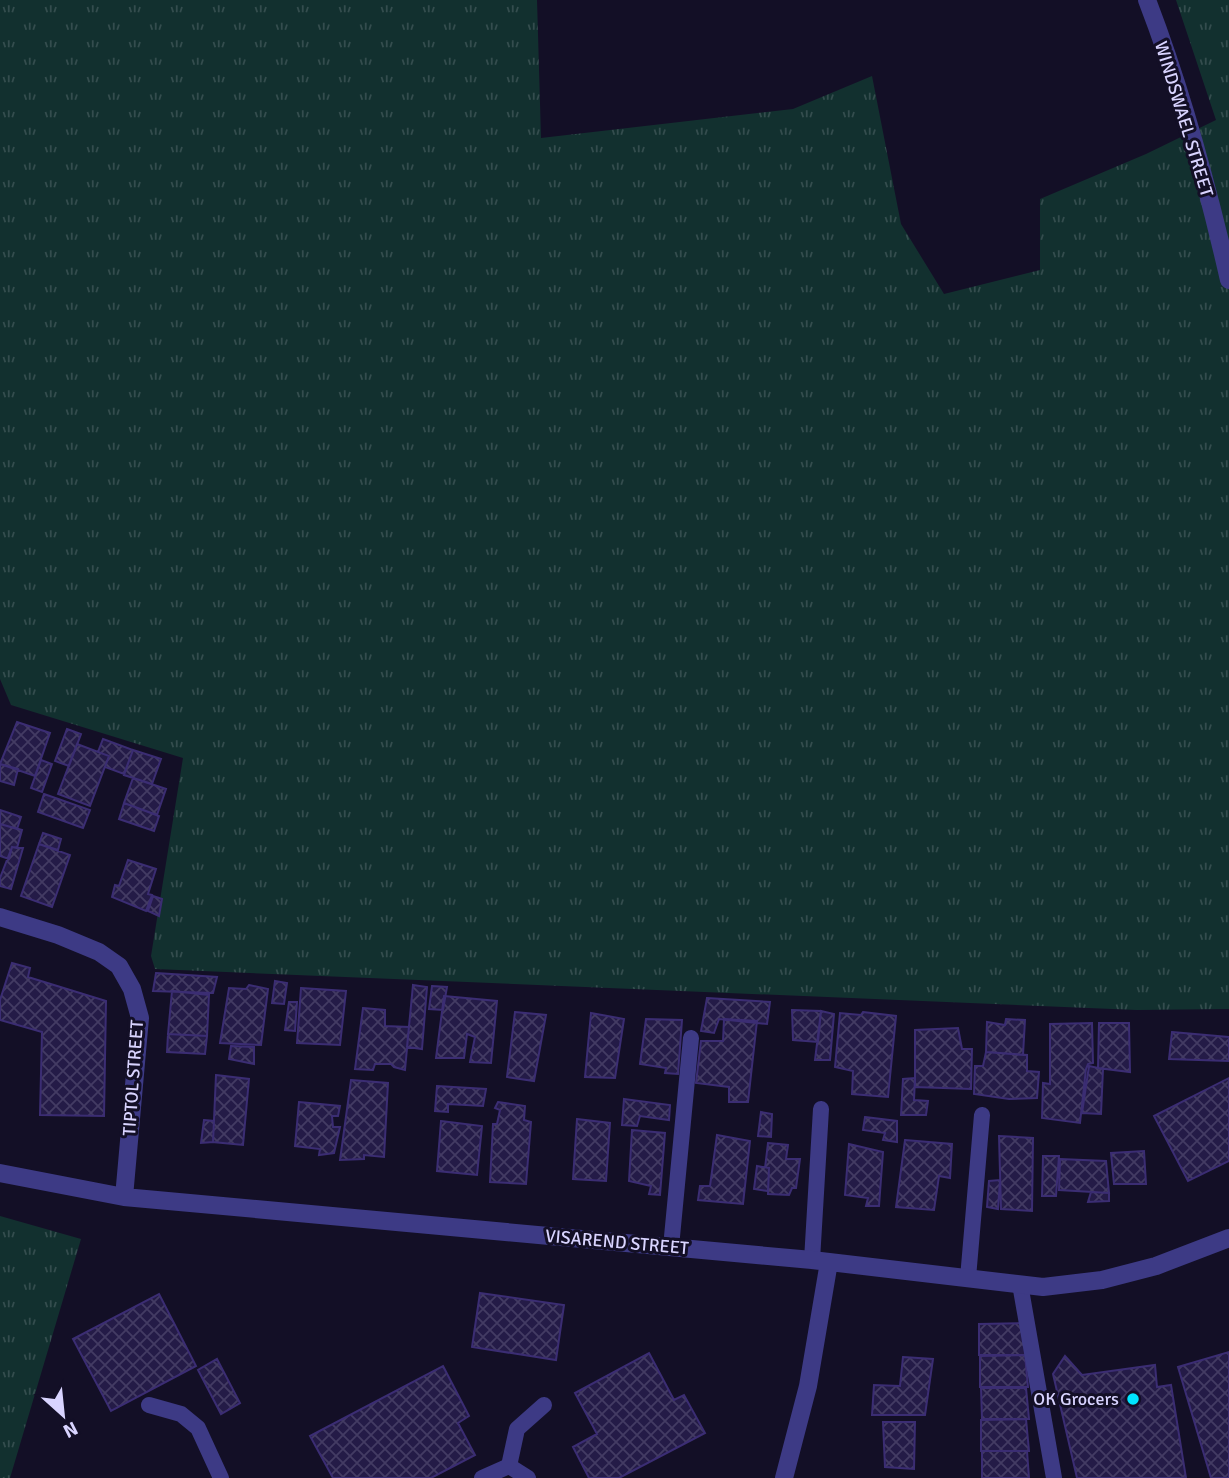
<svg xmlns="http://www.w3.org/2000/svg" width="1229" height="1478" font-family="Signika,sans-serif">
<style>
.grass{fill:url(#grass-tufts)}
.building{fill:url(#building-cross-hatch);stroke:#3b2d73;stroke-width:2}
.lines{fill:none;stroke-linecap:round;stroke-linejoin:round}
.lane{stroke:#3d3a85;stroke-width:16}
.street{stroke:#3d3a85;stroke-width:18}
.poi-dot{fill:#00e5ff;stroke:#130f26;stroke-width:2.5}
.labels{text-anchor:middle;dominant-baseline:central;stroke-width:6;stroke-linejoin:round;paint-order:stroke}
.street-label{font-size:18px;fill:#d9d4ff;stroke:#130f26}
.poi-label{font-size:18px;fill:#d9d4ff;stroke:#130f26;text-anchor:end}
</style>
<defs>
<pattern id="grass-tufts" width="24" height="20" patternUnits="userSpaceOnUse" patternTransform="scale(1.75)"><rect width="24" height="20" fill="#12302f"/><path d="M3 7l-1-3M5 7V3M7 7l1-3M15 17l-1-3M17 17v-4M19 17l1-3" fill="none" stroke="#344d4e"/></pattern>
<pattern id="building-cross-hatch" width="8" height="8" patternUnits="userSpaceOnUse" patternTransform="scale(1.75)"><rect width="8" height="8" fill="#241b47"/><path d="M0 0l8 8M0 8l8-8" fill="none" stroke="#433b63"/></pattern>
</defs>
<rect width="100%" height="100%" fill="#130f26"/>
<!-- grass -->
<path class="grass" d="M0 0H537L541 138 793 109 872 76 901 224 944 294 1040 270V199L1146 154 1216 120 1176 0H1229V1009L1137 1010 155 969 151 956 183 758 11 705 0 679Z
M0 1216 81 1239 10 1478H0Z"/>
<!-- building -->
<path class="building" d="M17 722 50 733 35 776 0 764Z
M67 729 81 734 69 766 55 761Z
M103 739 133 750 124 774 105 767 109 756 98 752Z
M77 744 109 756 90 806 58 794Z
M133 750 161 759 152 784 124 775Z
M41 760 52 764 42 792 31 788Z
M0 764 18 769 14 785 0 781Z
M133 778 166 789 157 815 124 803Z
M44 794 90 810 83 828 38 812Z
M124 803 159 816 154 831 119 819Z
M0 810 21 817 17 829 0 824Z
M0 824 22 830 17 848 12 847 9 859 0 856Z
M43 833 61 839 58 850 39 844Z
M39 844 70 855 52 907 21 896Z
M12 847 23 848 11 889 0 886V878Z
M128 860 156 869 148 894 152 895 146 911 112 897 115 885 119 886Z
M153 896 162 899 159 916 148 911Z
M12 963 30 968 28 977 106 1001 104 1116 40 1115 42 1032 0 1020V1000Z
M156 973 217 977 213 993 153 991Z
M275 981 287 983 284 1004 272 1003Z
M249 985 268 989 261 1045 220 1043 229 988 246 989Z
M413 985 427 987 422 1049 407 1047Z
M432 986 447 987 443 1010 429 1009Z
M301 988 346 991 340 1045 297 1043Z
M172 991 209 995 207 1036 168 1034Z
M444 996 497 1001 491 1063 470 1062 475 1037 467 1034 464 1058H436Z
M707 998 770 1002 767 1024 719 1019 714 1033 701 1031Z
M289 1002H297L295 1031 285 1030Z
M363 1008 385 1010V1026L409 1027 405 1070 394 1067 391 1064H375L373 1070 355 1069Z
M792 1010 821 1011 818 1042 793 1040Z
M821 1011 834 1014 830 1060H815Z
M515 1012 546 1015 534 1081 507 1077Z
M863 1012 896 1016 888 1097 852 1094 853 1071 835 1067 840 1013 861 1015Z
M591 1013 624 1019 615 1078 585 1077Z
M646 1019 682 1020 678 1074 665 1073 666 1068 640 1064Z
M724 1019 757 1021 748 1102H729V1087L696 1083 701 1041H723Z
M1006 1019 1025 1020 1023 1055 986 1052 987 1022 1005 1025Z
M1092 1023 1093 1063 1088 1064 1086 1069 1080 1123 1042 1118 1043 1083 1050 1084V1024Z
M1099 1023H1129L1130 1072 1098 1068Z
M958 1028 962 1049H972L971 1089 915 1087V1030Z
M1172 1032 1229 1037V1061L1169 1059Z
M168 1034 207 1036 205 1054 167 1052Z
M231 1046 254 1047V1064L229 1059Z
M986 1052 1027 1055V1071L1039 1072 1037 1098 1009 1099 974 1094 975 1066H983Z
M1089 1066 1103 1069 1101 1114 1082 1113Z
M216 1075 249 1079 243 1145 213 1142Z
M915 1078 914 1100 928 1101 926 1115H901L903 1079Z
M1229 1078V1161L1188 1181 1154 1116Z
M351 1080 388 1083 384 1157 364 1155V1159L340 1160Z
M437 1086 486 1089 483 1106 448 1104V1112L435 1111Z
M624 1099 670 1105 669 1120 640 1116 637 1126 622 1125Z
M299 1102 340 1106 338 1116H332L333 1127H340L334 1153 319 1155 320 1149 295 1146Z
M498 1102 525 1106 524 1120 531 1122 526 1184 490 1182 493 1124H497L500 1110 495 1108Z
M761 1112 772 1114 771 1137 758 1136Z
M865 1117 897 1121V1142L883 1140 885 1133 863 1130Z
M577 1119 610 1123 606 1181 573 1179Z
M204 1120 214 1121 213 1142 201 1143Z
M441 1121 482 1126 477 1175 437 1171Z
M632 1130 665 1133 660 1195 649 1194 651 1186 629 1181Z
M717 1135 750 1141 743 1204 698 1200 700 1186H710Z
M999 1136 1033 1138 1032 1211 1001 1209Z
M905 1140 952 1144 950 1178 939 1176 934 1210 896 1207Z
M768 1143 788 1145 786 1159H800L796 1188H792L789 1195 768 1194 769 1168H765Z
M849 1144 883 1152 879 1206H866L868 1198 845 1195Z
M1144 1151 1146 1184H1114L1111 1153Z
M1043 1156H1059L1056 1196H1042Z
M1060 1159 1106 1161 1109 1193 1059 1190Z
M757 1166 769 1168 768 1191 754 1189Z
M1000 1180 998 1209 987 1207 989 1181Z
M1091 1192 1109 1193V1201L1088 1202Z
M480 1293 564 1305 556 1360 472 1347Z
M159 1294 196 1366 111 1411 73 1339Z
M1024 1323 1027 1355H979V1324Z
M1229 1352V1478H1211L1178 1367Z
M649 1353 674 1400 684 1395 705 1433 619 1478H589L573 1447 597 1434 575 1393Z
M1025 1355 1028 1387H980V1356Z
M1065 1356 1082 1375 1155 1365 1157 1387 1171 1385 1186 1478H1077L1053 1374Z
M903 1357 933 1359 925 1415H872L874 1385 900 1386Z
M217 1359 240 1403 221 1414 198 1370Z
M443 1366 469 1416 458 1423 475 1455 431 1478H333L310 1436Z
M981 1388H1026L1029 1419H982Z
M1026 1419 1029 1451H981V1420Z
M883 1422H915L914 1469 885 1467Z
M982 1451H1027L1029 1478H982Z"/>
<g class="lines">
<!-- lane -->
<path class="lane" d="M671 1247 691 1038
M812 1260 821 1109
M968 1278 982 1115
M1020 1284 1054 1478
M149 1405 181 1414 198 1428 221 1478
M509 1466 517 1429 544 1405
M509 1466 528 1478
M482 1478 509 1466"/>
<!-- street -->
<path class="street" d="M1147 0C1181 88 1208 188 1229 280
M0 917 58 935 99 952 119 966 132 989 140 1018 124 1197
M0 1173 124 1197 812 1260 1043 1287 1102 1280 1156 1266 1229 1238
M784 1478 808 1386 829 1262"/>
</g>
<!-- markers -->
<circle class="poi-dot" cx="1133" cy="1399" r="7"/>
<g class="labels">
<!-- street labels -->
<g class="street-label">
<text transform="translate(1184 119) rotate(73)">WINDSWAEL STREET</text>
<text transform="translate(133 1078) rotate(-86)">TIPTOL STREET</text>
<text transform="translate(617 1242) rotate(5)">VISAREND STREET</text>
</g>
<!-- poi labels -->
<g class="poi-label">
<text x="1119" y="1399">OK Grocers</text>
</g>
</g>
<!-- north arrow -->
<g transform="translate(63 1415) rotate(153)" stroke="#130f26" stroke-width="5" paint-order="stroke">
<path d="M0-5L12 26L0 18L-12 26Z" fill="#d9d4ff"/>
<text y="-10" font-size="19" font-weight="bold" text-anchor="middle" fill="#d9d4ff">N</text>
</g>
</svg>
